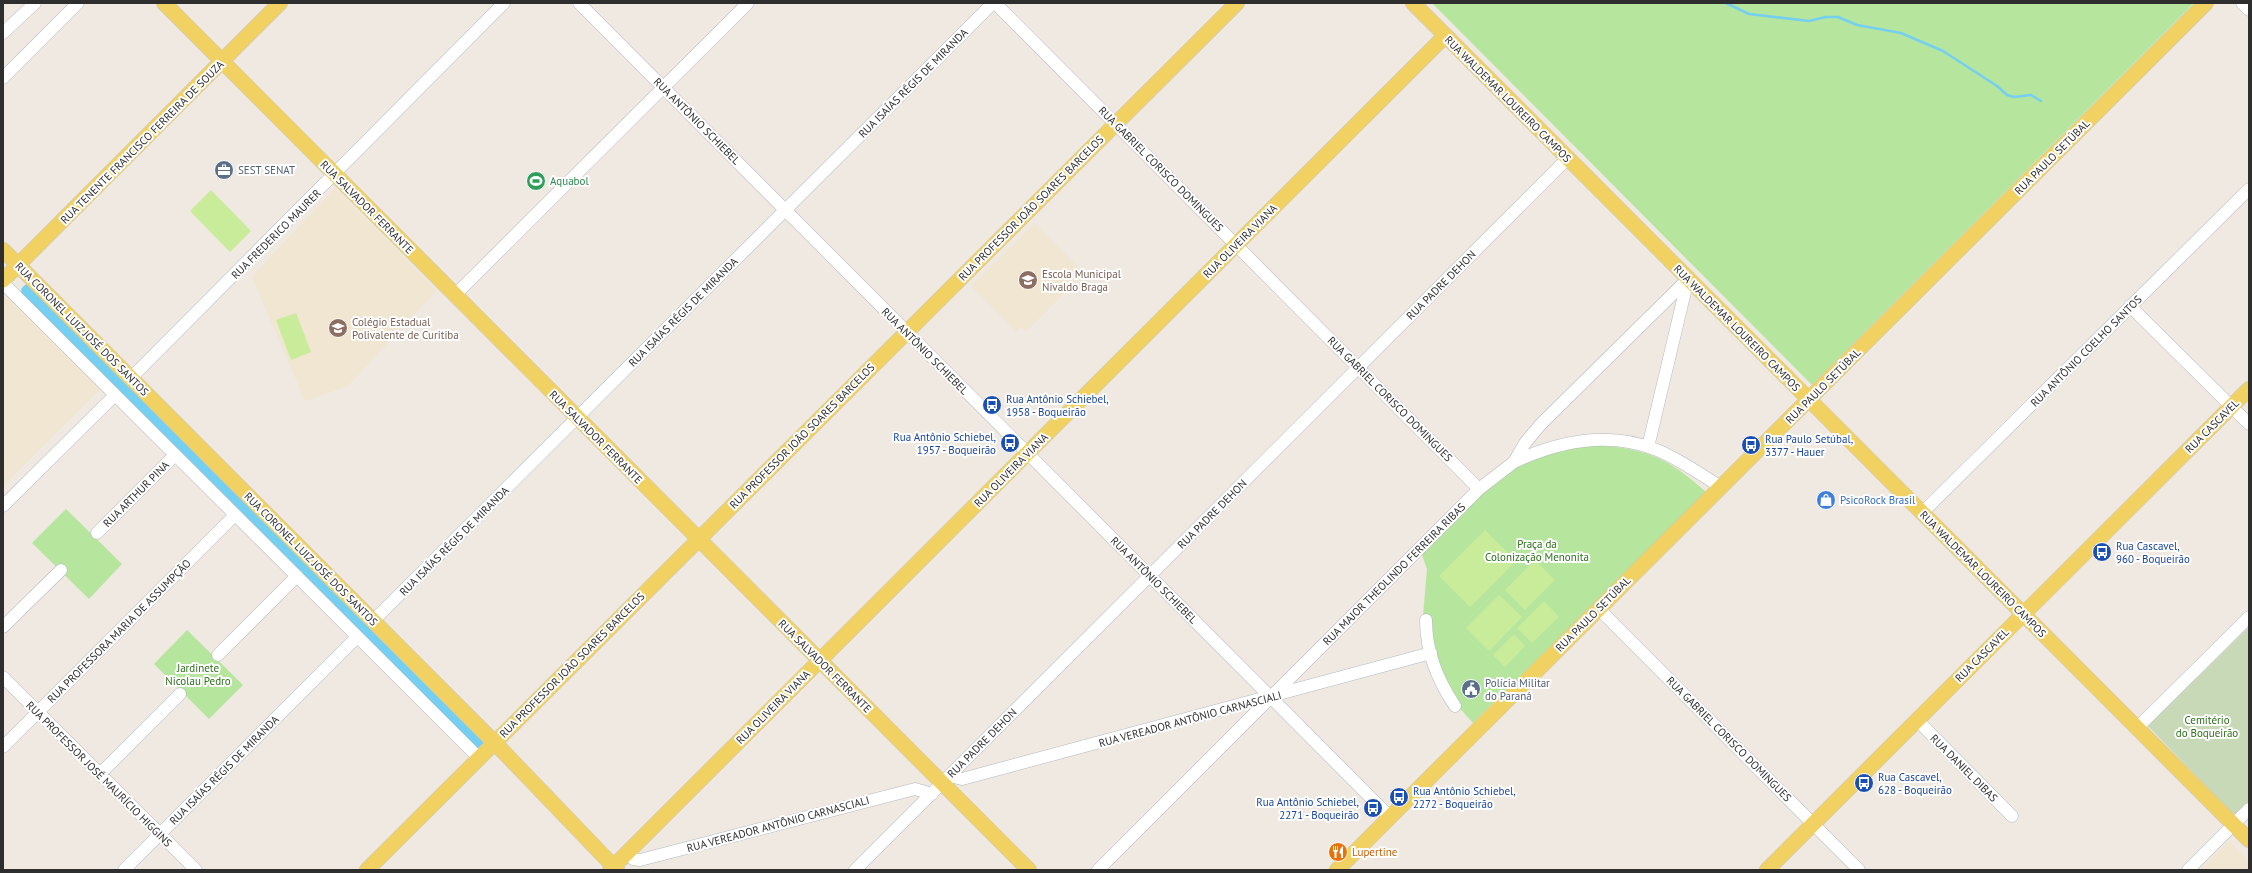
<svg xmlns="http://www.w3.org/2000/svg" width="2252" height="873" font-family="'PT Sans',sans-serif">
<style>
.education{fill:#f0e6d1}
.green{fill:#b6e59e}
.cemetery{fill:#c8d9b8}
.pitch{fill:#c9ec9a}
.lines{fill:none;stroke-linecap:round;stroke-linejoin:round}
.stream{stroke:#75cff0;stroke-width:2.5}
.river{stroke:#75cff0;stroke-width:16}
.minor-casing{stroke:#b4b7c1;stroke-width:13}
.major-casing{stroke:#c9c9c9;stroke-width:16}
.minor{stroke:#fff;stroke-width:12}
.major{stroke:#f2d163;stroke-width:15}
.labels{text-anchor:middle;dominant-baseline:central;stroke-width:4;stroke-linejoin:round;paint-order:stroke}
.street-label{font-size:11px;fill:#2e2e2e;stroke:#fff}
.service-label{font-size:11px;fill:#4e5e75;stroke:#fff;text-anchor:start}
.leisure-label{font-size:11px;fill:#27864d;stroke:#fff;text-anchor:start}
.education-label{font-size:11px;fill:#785e54;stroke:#fff;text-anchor:start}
.transit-label{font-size:11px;fill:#164399;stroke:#fff;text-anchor:start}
.shop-label{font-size:11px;fill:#366cbe;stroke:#fff;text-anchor:start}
.park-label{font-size:11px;fill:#2c6e1b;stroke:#fff}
.food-label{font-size:11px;fill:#c56008;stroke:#fff;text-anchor:start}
</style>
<rect width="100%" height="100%" fill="#efe9e1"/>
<!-- education -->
<path class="education" d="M335 188 437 290 348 386 305 401 252 277Z
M1034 223 1084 273 1026 332 1021 327 1016 331 971 286Z
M7 295 100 389 3 486V299Z
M2229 841 2249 861V870H2200Z"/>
<!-- green -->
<path class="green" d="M1432 3H2194L1812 385Z
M1593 445C1645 448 1667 457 1706 492L1473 723 1456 704 1447 690 1423 616 1427 569 1421 552C1452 522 1481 489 1517 466 1538 453 1568 449 1593 445Z
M66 509 122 564 89 599 32 543Z
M187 630 243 685 209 719 154 664Z"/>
<!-- cemetery -->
<path class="cemetery" d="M2249 627V804L2236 817 2148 726Z"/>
<!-- pitch -->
<path class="pitch" d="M211 190 251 231 230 252 190 211Z
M296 313 311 352 291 360 276 320Z
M1485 530 1516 561 1470 607 1439 576Z
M1535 560 1555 580 1525 610 1505 590Z
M1499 595 1522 617 1489 651 1466 628Z
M1544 601 1559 617 1532 643 1517 628Z
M1514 634 1525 646 1505 667 1493 655Z"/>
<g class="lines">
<!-- stream -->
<path class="stream" d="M1726 3 1749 14 1809 21 1826 17H1838L1857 25 1901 33 1943 51 1997 86 2007 95 2014 97 2031 95 2041 101"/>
<!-- river -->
<path class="river" d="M29 292 478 742"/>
<!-- minor casing -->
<g class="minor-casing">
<path id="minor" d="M579 3 1390 817
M995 3 1479 489
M2242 3 2249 10
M3 33 35 3
M3 78 78 3
M3 283 479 758
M455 295 748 3
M2130 306 2249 424
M131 378 504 3
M1648 447 1688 279
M1514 462C1559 441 1610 431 1657 450 1679 459 1700 474 1721 487
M3 506 115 395
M1922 513 2249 189
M97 533 175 455
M1598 608 1859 870
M1426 620C1426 651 1438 681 1455 706
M373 621 993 3
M3 627 61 570
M218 655 297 576
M3 677 196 870
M1917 720 2012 816
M2137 728 2249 617
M3 747 235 515
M100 774 180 694
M949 776 962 779 1431 653
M627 854 633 859 640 860 915 789 932 794
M124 870 357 637
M855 870 1568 158
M1098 870 1479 489 1514 462 1525 443 1541 424 1688 279
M2188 870 2249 809"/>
</g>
<!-- major casing -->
<g class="major-casing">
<path id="major" d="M164 3 1029 870
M1413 3 2249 840
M3 250 495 743 617 870
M3 280 280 3
M367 870 1237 3
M610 870 1445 36
M1337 870 2206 3
M1767 870 2249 389"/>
</g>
<!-- minor -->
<use href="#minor" class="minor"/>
<!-- major -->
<use href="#major" class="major"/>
</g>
<!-- icons -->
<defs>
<g id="office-disc" transform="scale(1)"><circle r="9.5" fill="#5c6f8a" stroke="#fff"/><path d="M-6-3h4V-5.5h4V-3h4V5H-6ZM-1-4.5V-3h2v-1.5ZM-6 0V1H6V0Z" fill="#fff"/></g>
<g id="stadium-disc" transform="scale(1)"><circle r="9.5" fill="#2e9e5b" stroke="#fff"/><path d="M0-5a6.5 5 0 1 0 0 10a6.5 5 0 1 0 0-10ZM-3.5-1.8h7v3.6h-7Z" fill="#fff"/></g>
<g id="school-disc" transform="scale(1)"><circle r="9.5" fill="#8d6e63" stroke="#fff"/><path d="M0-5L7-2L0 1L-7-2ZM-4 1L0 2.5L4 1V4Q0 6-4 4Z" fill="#fff"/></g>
<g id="bus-disc" transform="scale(1)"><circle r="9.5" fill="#1a4fb4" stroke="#fff"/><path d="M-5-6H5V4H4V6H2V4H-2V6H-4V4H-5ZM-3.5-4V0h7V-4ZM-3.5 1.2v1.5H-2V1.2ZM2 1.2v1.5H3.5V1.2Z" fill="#fff"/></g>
<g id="shop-disc" transform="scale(1)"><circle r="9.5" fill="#3f7fe0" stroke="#fff"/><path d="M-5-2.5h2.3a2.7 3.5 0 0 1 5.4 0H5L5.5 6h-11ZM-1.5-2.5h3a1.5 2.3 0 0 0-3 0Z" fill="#fff"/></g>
<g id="civic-disc" transform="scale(1)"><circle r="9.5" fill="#5c6f8a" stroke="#fff"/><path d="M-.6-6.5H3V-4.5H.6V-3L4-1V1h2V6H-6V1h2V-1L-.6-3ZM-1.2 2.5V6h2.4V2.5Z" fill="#fff"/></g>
<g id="restaurant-disc" transform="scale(1)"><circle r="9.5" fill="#e8710a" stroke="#fff"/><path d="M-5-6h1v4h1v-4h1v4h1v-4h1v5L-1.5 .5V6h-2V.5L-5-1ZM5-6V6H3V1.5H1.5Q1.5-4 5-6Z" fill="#fff"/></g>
</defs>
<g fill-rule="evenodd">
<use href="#office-disc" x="224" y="170"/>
<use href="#stadium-disc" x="536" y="181"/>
<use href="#school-disc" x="1028" y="280"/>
<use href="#school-disc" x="338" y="328"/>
<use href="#bus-disc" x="992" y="405"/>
<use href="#bus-disc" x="1010" y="443"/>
<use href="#bus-disc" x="1751" y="445"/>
<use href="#shop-disc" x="1826" y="500"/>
<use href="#bus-disc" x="2102" y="552"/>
<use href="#civic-disc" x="1471" y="689"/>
<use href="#bus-disc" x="1864" y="783"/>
<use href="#bus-disc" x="1399" y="797"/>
<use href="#bus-disc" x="1373" y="808"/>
<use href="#restaurant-disc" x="1338" y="852"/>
</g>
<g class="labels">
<!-- street labels -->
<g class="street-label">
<text transform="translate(913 83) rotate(-45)">RUA ISAÍAS RÉGIS DE MIRANDA</text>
<text transform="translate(1508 99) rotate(45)">RUA WALDEMAR LOUREIRO CAMPOS</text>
<text transform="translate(697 121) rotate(45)">RUA ANTÔNIO SCHIEBEL</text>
<text transform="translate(142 142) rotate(-45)">RUA TENENTE FRANCISCO FERREIRA DE SOUZA</text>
<text transform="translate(2052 157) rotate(-45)">RUA PAULO SETÚBAL</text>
<text transform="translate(1161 169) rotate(45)">RUA GABRIEL CORISCO DOMINGUES</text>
<text transform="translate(367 207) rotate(45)">RUA SALVADOR FERRANTE</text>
<text transform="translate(1031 208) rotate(-45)">RUA PROFESSOR JOÃO SOARES BARCELOS</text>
<text transform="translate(276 234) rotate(-45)">RUA FREDERICO MAURER</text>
<text transform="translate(1240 241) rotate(-45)">RUA OLIVEIRA VIANA</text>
<text transform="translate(1441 285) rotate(-45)">RUA PADRE DEHON</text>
<text transform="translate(683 312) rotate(-45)">RUA ISAÍAS RÉGIS DE MIRANDA</text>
<text transform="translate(1737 328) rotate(45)">RUA WALDEMAR LOUREIRO CAMPOS</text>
<text transform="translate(82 329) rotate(45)">RUA CORONEL LUIZ JOSÉ DOS SANTOS</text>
<text transform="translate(925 351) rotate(45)">RUA ANTÔNIO SCHIEBEL</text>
<text transform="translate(2086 351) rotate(-45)">RUA ANTÔNIO COELHO SANTOS</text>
<text transform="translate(1823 386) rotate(-45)">RUA PAULO SETÚBAL</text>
<text transform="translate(1390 399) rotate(45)">RUA GABRIEL CORISCO DOMINGUES</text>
<text transform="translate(2212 426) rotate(-45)">RUA CASCAVEL</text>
<text transform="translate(802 436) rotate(-45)">RUA PROFESSOR JOÃO SOARES BARCELOS</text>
<text transform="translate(596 437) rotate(45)">RUA SALVADOR FERRANTE</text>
<text transform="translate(1011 470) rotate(-45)">RUA OLIVEIRA VIANA</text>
<text transform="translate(136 494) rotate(-45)">RUA ARTHUR PINA</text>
<text transform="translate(1212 514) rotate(-45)">RUA PADRE DEHON</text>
<text transform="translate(454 541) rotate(-45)">RUA ISAÍAS RÉGIS DE MIRANDA</text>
<text transform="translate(311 559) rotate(45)">RUA CORONEL LUIZ JOSÉ DOS SANTOS</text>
<text transform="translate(1394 574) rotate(-45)">RUA MAJOR THEOLINDO FERREIRA RIBAS</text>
<text transform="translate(1983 574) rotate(45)">RUA WALDEMAR LOUREIRO CAMPOS</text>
<text transform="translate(1154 580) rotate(45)">RUA ANTÔNIO SCHIEBEL</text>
<text transform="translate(1593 614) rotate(-45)">RUA PAULO SETÚBAL</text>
<text transform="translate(119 631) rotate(-45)">RUA PROFESSORA MARIA DE ASSUMPÇÃO</text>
<text transform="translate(1982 655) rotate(-45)">RUA CASCAVEL</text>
<text transform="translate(572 665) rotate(-45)">RUA PROFESSOR JOÃO SOARES BARCELOS</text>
<text transform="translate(825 666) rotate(45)">RUA SALVADOR FERRANTE</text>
<text transform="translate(773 707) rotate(-45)">RUA OLIVEIRA VIANA</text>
<text transform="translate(1190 719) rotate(-15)">RUA VEREADOR ANTÔNIO CARNASCIALI</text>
<text transform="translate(1729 739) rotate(45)">RUA GABRIEL CORISCO DOMINGUES</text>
<text transform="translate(982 743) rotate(-45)">RUA PADRE DEHON</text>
<text transform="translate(1964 768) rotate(45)">RUA DANIEL DIBAS</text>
<text transform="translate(224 770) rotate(-45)">RUA ISAÍAS RÉGIS DE MIRANDA</text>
<text transform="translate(99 774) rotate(45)">RUA PROFESSOR JOSÉ MAURÍCIO HIGGINS</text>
<text transform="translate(778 824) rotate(-15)">RUA VEREADOR ANTÔNIO CARNASCIALI</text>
</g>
<!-- service labels -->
<g class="service-label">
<text x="238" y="170">SEST SENAT</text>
<text x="1485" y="683">Polícia Militar<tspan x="1485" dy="13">do Paraná</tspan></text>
</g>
<!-- leisure labels -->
<g class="leisure-label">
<text x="550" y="181">Aquabol</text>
</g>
<!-- education labels -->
<g class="education-label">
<text x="1042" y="274">Escola Municipal<tspan x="1042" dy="13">Nivaldo Braga</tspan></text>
<text x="352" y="322">Colégio Estadual<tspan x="352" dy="13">Polivalente de Curitiba</tspan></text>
</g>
<!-- transit labels -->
<g class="transit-label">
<text x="1006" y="399">Rua Antônio Schiebel,<tspan x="1006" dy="13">1958 - Boqueirão</tspan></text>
<text x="996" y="437" text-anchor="end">Rua Antônio Schiebel,<tspan x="996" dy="13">1957 - Boqueirão</tspan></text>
<text x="1765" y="439">Rua Paulo Setúbal,<tspan x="1765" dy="13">3377 - Hauer</tspan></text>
<text x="2116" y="546">Rua Cascavel,<tspan x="2116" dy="13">960 - Boqueirão</tspan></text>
<text x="1878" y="777">Rua Cascavel,<tspan x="1878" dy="13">628 - Boqueirão</tspan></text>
<text x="1413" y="791">Rua Antônio Schiebel,<tspan x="1413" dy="13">2272 - Boqueirão</tspan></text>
<text x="1359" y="802" text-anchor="end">Rua Antônio Schiebel,<tspan x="1359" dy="13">2271 - Boqueirão</tspan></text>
</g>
<!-- shop labels -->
<g class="shop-label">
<text x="1840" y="500">PsicoRock Brasil</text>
</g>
<!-- park labels -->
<g class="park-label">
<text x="1537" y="544">Praça da<tspan x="1537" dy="13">Colonização Menonita</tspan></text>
<text x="198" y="668">Jardinete<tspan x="198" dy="13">Nicolau Pedro</tspan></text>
<text x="2207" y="720">Cemitério<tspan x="2207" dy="13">do Boqueirão</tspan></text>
</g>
<!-- food labels -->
<g class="food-label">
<text x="1352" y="852">Lupertine</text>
</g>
</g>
<!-- border -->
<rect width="2252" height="873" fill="none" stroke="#2e2e2e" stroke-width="8"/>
</svg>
